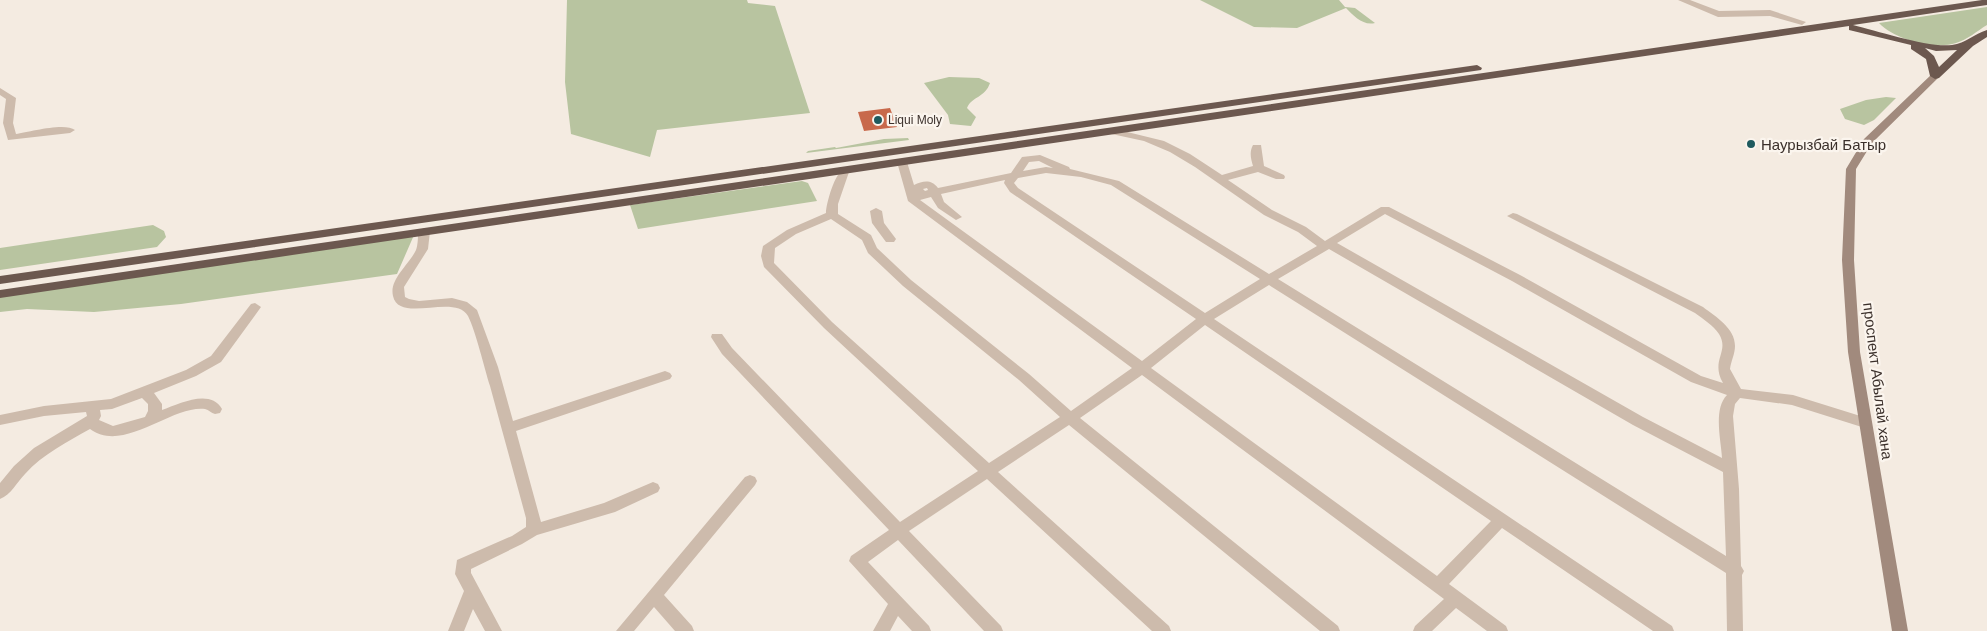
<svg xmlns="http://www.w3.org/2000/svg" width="1987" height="631" font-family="Helvetica,sans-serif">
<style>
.green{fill:#b8c4a0}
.building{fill:#c8694b}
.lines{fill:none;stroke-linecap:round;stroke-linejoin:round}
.minor{fill:#cdbbac;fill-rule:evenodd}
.secondary{fill:#a18a7d;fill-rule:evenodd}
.trunk{fill:#6c584f;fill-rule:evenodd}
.poi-dot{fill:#1f5a5e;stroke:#fbf5ee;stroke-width:2}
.labels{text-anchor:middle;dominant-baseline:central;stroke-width:4.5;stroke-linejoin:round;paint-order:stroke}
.far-poi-label{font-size:12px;fill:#3b302b;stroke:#fbf5ee;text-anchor:start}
.poi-label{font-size:15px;fill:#3b302b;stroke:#fbf5ee;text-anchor:start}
.street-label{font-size:15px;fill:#3b302b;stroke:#fbf5ee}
</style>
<rect width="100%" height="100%" fill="#f4ebe1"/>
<!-- green -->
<path class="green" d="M567 0H747L748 3 775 6 810 113 657 130 650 157 571 134 565 82Z
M1200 0H1339L1345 7 1355 8 1375 23C1363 26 1354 16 1346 8L1297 28 1254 27Z
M1987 7V25C1977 31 1967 40 1956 43 1934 50 1895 40 1879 23Z
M949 77 979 78 990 83C985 98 972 96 967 108L976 117 971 126 950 124 948 115 924 83Z
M1886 97 1896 98 1874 120 1864 125 1845 119 1840 109 1866 100Z
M908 138 909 140 806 153 808 151 835 147 836 148 884 139Z
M802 181 808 183 817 201 638 229 630 205Z
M153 225 164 231 166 237 157 247 0 270V248Z
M414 235 397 274 181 304 94 312 27 309 0 312V297Z"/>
<!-- building -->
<path class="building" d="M890 108 897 127 864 131 858 112Z"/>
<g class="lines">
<!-- minor -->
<path class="minor" d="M1678 0H1690L1719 11 1770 10 1806 22 1802 25 1770 16 1718 17Z
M0 88 16 98 13 123 16 134C29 132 65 122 75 130L70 133 8 140 3 123 6 99 0 95Z
M1111 128 1164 141 1190 154 1222 175 1253 166C1251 159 1249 152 1253 145H1261L1264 166 1284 175 1285 177 1284 179H1276L1258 172 1228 180 1272 210 1306 227 1325 241 1381 207H1389L1520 275 1701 376 1723 383C1710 360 1730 352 1719 334 1713 325 1703 319 1695 313L1507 216 1513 213 1517 214 1703 307C1716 317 1735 328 1735 346 1735 354 1731 361 1730 369L1741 389 1793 395 1870 419 1872 423 1870 427 1865 428 1792 405 1740 398 1735 404 1733 416 1739 489 1741 566 1744 571 1742 575 1743 631H1727L1726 573 1269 285 1214 319 1672 626 1674 631H1653L1502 528 1449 584 1506 626 1508 631H1487L1456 608 1432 631H1413L1415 626 1444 599 1142 375 1080 418 1338 626 1340 631H1320L1069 425 998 472 1169 626 1171 631H1152L987 479 909 531 1001 626 1003 631H984L898 540 868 562 929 626 931 631H912L898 616 890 631H873L888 604 849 561 851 556 889 530 722 354 711 337 712 334H722L732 348 900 522 978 471 824 328 764 267 761 256 763 246 787 230 826 213C826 204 835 172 844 169L848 170 849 172 838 204V214L871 235 877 248 911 280 1029 374 1071 411 1132 368 908 201 897 162 898 160 902 159 907 162 914 185C923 181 931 179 938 188L1011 173 1022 157 1040 155 1069 167 1070 169 1119 181 1269 274 1317 246 1298 232 1264 215 1195 167 1170 152 1144 141 1107 133V129ZM1039 161 1053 168 1046 167 1023 171 1029 162ZM1046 173 1081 177 1111 185 1260 279 1205 313 1018 188 1014 183 1018 178ZM1005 180 1004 183 1010 192 1196 319 1142 361 920 200 931 197 938 208 956 220 962 217 944 202 941 194ZM927 188 928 190 925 191 923 189ZM1385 214 1512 281 1691 382 1727 395C1713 409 1721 440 1722 458L1643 417 1337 243ZM831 219 862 240 868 253 903 286 1019 380 1060 417 989 463 832 322 774 263 775 248 796 234ZM1329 249 1633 425 1723 472 1726 556 1278 279ZM1205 325 1491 521 1437 576 1151 368Z
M876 208 882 211 884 223 896 239 894 242H886L872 223 870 211Z
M424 228 430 231 428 249 404 287 405 297 409 299 419 301 452 298 467 302 477 310 498 367 513 421 665 371 670 373 672 376 670 379 516 431 541 522 604 503 653 482 658 484 660 488 658 492 615 512 537 535 522 544 471 569V573L502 631H485L473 609 464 631H448L464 591 455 574 457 560 512 536 526 527V518C514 474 502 430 490 386 484 367 476 332 468 316 455 293 399 324 393 296 389 279 409 265 416 250 418 245 418 237 418 231Z
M255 303 261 307 221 362 196 376 154 393 162 404V410C179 404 210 388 222 409L220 413 215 414C211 413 209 410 205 409 171 405 124 454 90 429 67 442 43 454 25 474 17 482 11 495 0 499V483L14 466 34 448 87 416 86 412 44 416 0 425V415L44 406 111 399 186 370 211 356 251 304ZM142 398 148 404V411L145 417 113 426 99 420 101 416 100 410 112 409Z
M750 475 755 477 757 481 755 485 664 595 692 626 694 631H675L654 607 634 631H616L745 477Z"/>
<!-- secondary -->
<path class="secondary" d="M1935 73 1940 76 1938 78 1872 143 1856 169 1854 260 1860 352 1908 631H1892L1848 352 1842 260 1846 169 1864 139 1932 74Z"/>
<!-- trunk -->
<path class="trunk" d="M1982 0H1987V5L1853 25C1878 31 1928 48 1952 45 1966 43 1974 34 1987 30V37L1973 46 1939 78 1935 79 1930 76 1926 59 1911 49V45L1849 30V26L0 298V290ZM1925 48 1936 51 1957 50 1939 67 1934 56Z
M1477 65 1482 68 1481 70 0 284V276Z"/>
</g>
<!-- markers -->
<g class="poi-dot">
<circle cx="878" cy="120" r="5"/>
<circle cx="1751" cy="144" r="5"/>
</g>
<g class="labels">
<!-- far-poi labels -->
<g class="far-poi-label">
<text x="888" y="120">Liqui Moly</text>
</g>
<!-- poi labels -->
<g class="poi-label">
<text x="1761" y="144">Наурызбай Батыр</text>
</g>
<!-- street labels -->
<g class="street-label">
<text transform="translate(1878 381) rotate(83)">проспект Абылай хана</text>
</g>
</g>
</svg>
